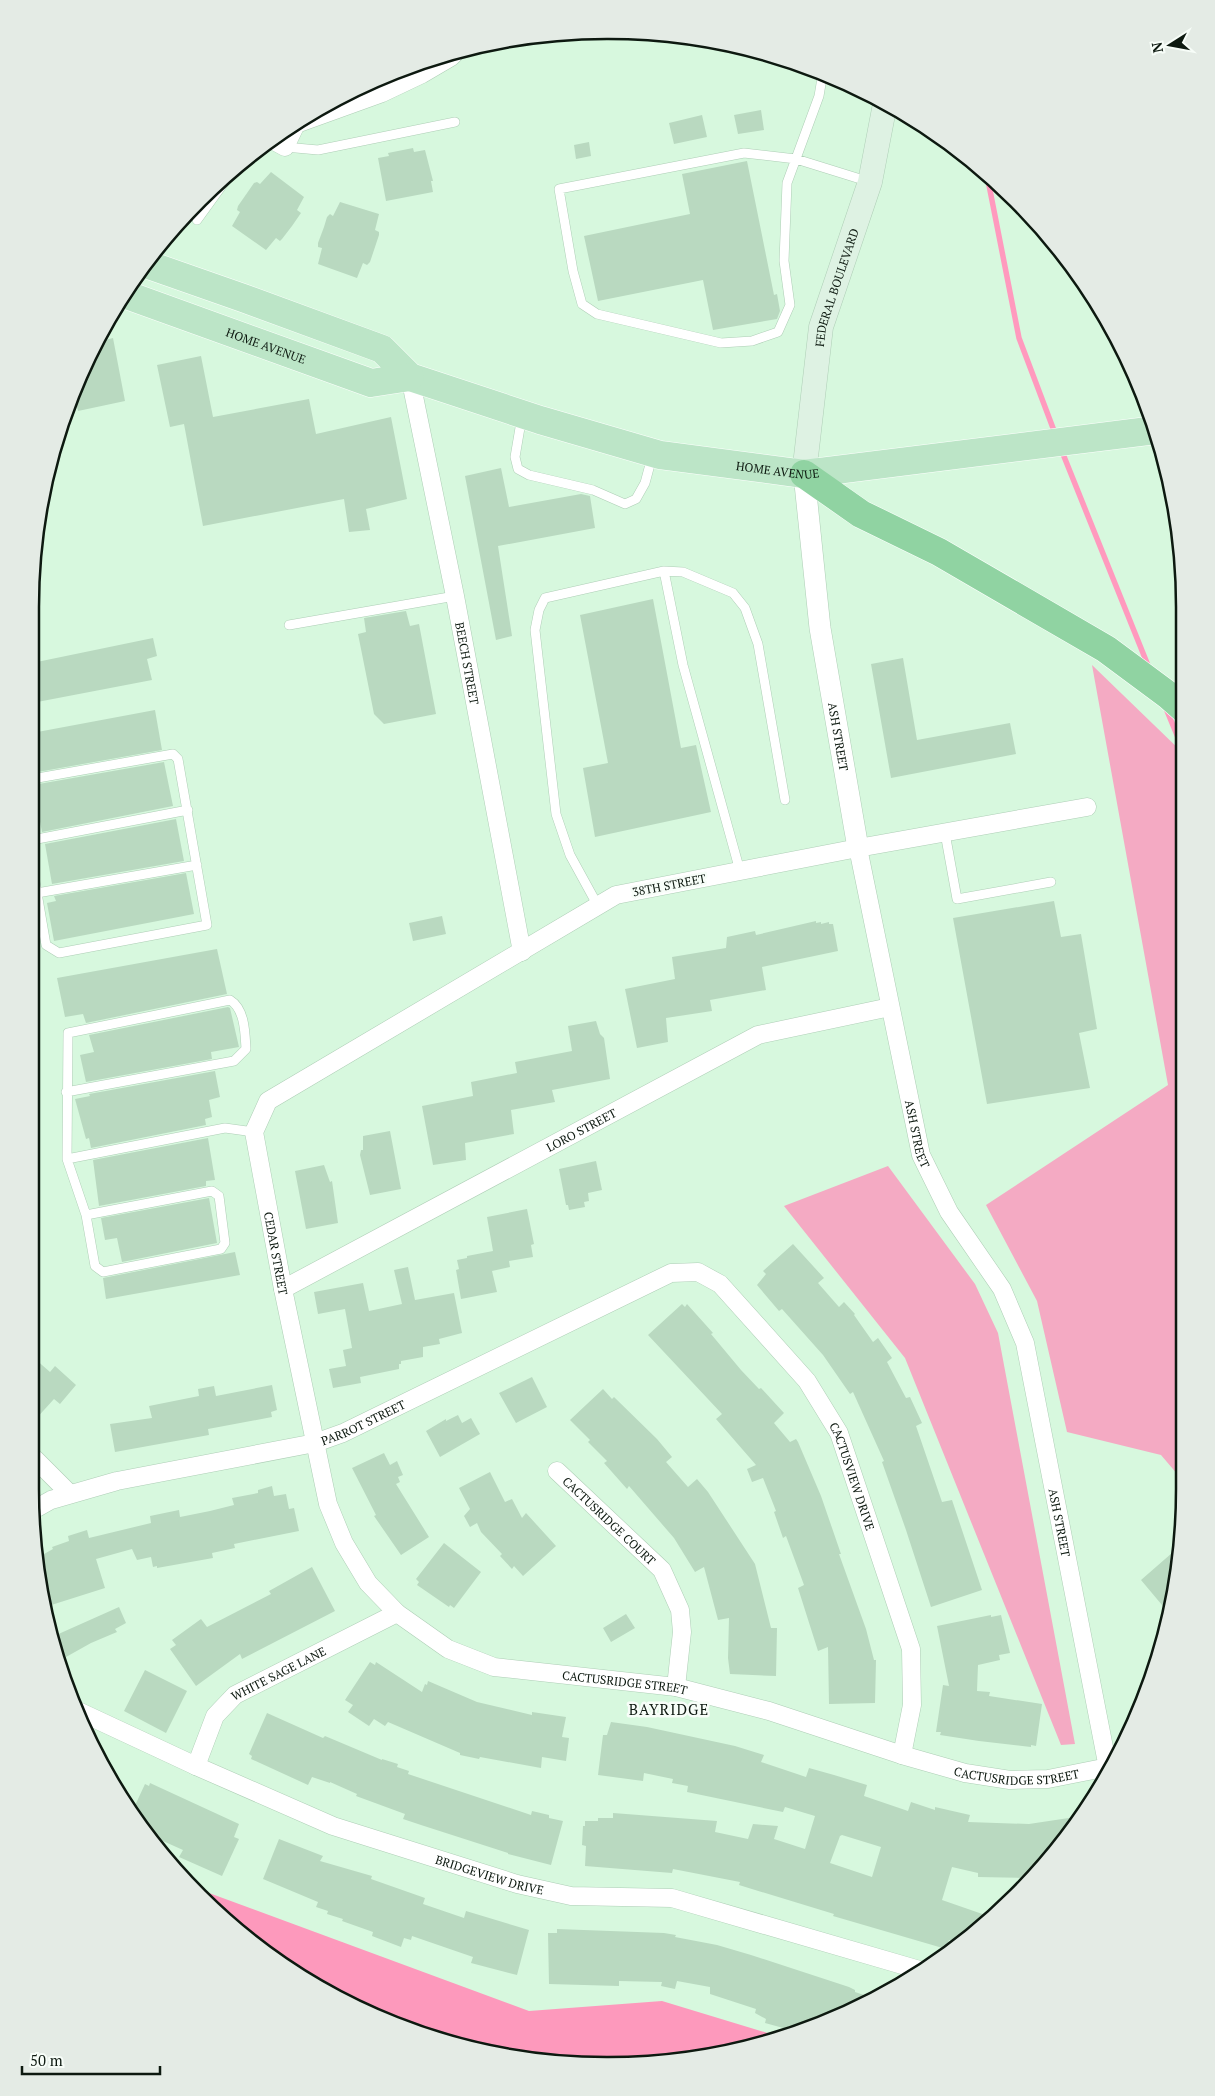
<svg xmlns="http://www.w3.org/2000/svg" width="1215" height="2096" font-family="'PT Serif',serif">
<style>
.green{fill:#f4aac3}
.forest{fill:#fd99bc}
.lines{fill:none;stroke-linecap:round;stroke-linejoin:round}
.stream{stroke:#ff9abe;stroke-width:5.5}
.building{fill:#b9d9c0;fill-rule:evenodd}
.service-casing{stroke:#aeceb6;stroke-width:10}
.minor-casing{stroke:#aeceb6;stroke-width:19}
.tertiary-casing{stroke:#aeceb6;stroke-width:22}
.secondary-casing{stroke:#aeceb6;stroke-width:25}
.primary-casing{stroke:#fff;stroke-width:29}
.motorway-casing{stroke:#fff;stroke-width:29}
.service{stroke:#fff;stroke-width:9}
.minor{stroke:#fff;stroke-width:18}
.tertiary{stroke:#fff;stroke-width:21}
.secondary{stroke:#def2e3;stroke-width:24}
.primary{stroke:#bce5c7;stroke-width:28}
.motorway{stroke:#90d3a2;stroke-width:28}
.labels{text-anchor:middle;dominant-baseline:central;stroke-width:5;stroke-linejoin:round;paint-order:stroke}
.street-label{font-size:12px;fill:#0d1910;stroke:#f7fdf8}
.quarter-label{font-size:15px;letter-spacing:1px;fill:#0d1910;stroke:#f7fdf8}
.rim{fill:none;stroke:#0d1910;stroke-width:2.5}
</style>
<rect width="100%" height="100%" fill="#d7f8de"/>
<!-- green -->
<path class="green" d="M1092 665 1184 754V1482L1161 1455 1067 1432 1037 1301 986 1205 1168 1085Z
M888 1166 975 1284 998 1333 1075 1744 1061 1745 905 1358 784 1206Z"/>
<!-- forest -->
<path class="forest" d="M190 1886 529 2011 662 2001 784 2038 720 2055 608 2066 458 2046 352 2007 286 1969 199 1897Z"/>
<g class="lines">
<!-- stream -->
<path class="stream" d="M987 175 1019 338 1056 436
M1061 449 1149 668
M1165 706 1184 752"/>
</g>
<!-- building -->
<path class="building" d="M761 110 764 130 738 134 734 115Z
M702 115 707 137 674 144 669 123Z
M589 142 591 156 576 159 574 145Z
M413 148 414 152 425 150 433 181H431L433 192 386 201 378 158 389 156 388 153Z
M747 161 774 295 777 294 780 311 777 319 713 330 703 280 598 301 584 236 690 214 682 174Z
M271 172 304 197 297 210 301 213 292 226 282 239 280 241 276 238 266 250 232 226 240 212 237 210 238 206 254 183 257 182 260 184Z
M340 202 379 214 375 230 379 232V235L370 262 367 265 363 263 357 278 318 264 322 248 318 247V243L324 227 327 217 330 214 333 216Z
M113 338 125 401 78 411 74 394 101 341Z
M201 356 213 417 309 399 316 434 391 417 407 499 366 509 370 530 349 532 344 499 203 526 184 424 170 427 157 365Z
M501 468 509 507 581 494 590 496 595 528 498 546 512 636 496 640 465 476Z
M653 599 681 748 696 745 711 812 595 837 583 768 608 763 580 615Z
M406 611 410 626 419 624 436 714 384 724 374 714 358 634 366 632 364 618Z
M153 638 157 656 147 659 152 680 32 703V663Z
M903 658 917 740 1010 723 1016 754 891 778 871 664Z
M155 710 162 750 32 773V733Z
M164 762 173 806 42 832 33 785Z
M176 819 184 861 52 884 45 844Z
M186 873 194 914 54 941 47 903 56 901 54 896Z
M1054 901 1061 937 1081 934 1097 1029 1079 1033 1090 1088 987 1104 953 918Z
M442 916 446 934 413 941 409 923Z
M816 921V923L821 922V924L829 922V924H833L838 951 762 967 766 990 710 1000 712 1011 666 1018 668 1042 637 1048 625 989 675 979 672 957 726 948 727 937 755 931 756 935Z
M217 949 227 994 86 1023 83 1014 65 1017 57 978Z
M228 1007 230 1008 239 1047 211 1052 212 1059 86 1082 80 1055 94 1052 89 1035Z
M596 1021 600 1034 604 1038 610 1079 552 1090 555 1102 511 1110 514 1134 465 1143 466 1160 433 1165 422 1106 473 1096 471 1082 517 1073 515 1062 572 1051 568 1026Z
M215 1071 220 1097 209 1100 212 1117 205 1119 206 1125 91 1148 89 1138 86 1139 75 1099 90 1096 89 1094Z
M390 1131 401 1189 370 1195 360 1155 361 1150H363V1136Z
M208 1138 215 1180 206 1181V1186L99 1206 93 1160Z
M596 1161 602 1190 588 1193 589 1201 584 1202 585 1207 569 1210 568 1205H566L559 1169Z
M324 1165 330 1182 332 1181 338 1223 306 1229 295 1171Z
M209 1198 217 1243 122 1262 117 1238 105 1240 101 1218Z
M527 1209 534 1244 531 1245 533 1257 509 1261 510 1267 492 1271 497 1292 461 1299 456 1270 459 1269 457 1260 467 1258V1256L493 1251 487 1217Z
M793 1244 824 1278 818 1283 839 1307 844 1302 855 1314 854 1315 873 1342 878 1338 892 1358 887 1362 906 1398 910 1397 922 1423 916 1426 942 1502 952 1500 982 1590 931 1607 906 1530 882 1462 884 1461 853 1392 850 1394 823 1355 782 1309 779 1311 757 1285 766 1274 763 1271Z
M235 1252 240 1275 106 1299 103 1278Z
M408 1267 415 1300 454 1293 462 1333 439 1339 440 1344 423 1347V1357L401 1361V1364H399V1369L360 1377 361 1383 333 1388 329 1369 346 1366 343 1350 352 1348 345 1309 318 1314 314 1292 363 1283 369 1311 402 1304 394 1270Z
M682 1304 685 1307 687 1304 713 1333 711 1334 741 1370 759 1389 761 1388 784 1413 774 1423 790 1442 796 1439 798 1442 821 1496 841 1554H839L866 1629 874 1660H876L875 1703 829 1704 828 1647 818 1651 798 1588 804 1585 786 1536 783 1538 774 1512 776 1511 763 1478 752 1482 747 1469 756 1465 716 1419 722 1414 648 1335Z
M34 1358 50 1372 55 1366 76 1385 60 1404 54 1399 34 1421Z
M532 1377 547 1407 516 1423 499 1393Z
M272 1385 277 1410 271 1412 272 1417 208 1429 209 1435 115 1452 110 1424 152 1418 149 1406 199 1396 198 1389 214 1386 216 1396Z
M603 1389 612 1399 614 1397 657 1439 672 1457 666 1462 688 1487 697 1479 708 1492 755 1564 771 1628H777L776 1676 730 1674 728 1658 729 1618 718 1620 704 1567 695 1572 674 1538 629 1486 627 1489 604 1463 607 1461 588 1442 590 1440 570 1420Z
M458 1415 462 1423 471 1418 480 1434 440 1457 426 1431 446 1419V1421Z
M384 1453 390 1465 397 1461 403 1475 398 1477 400 1482 396 1484 429 1537 401 1555 374 1516 376 1515 352 1468Z
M490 1472 505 1502 512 1499 522 1518 526 1513 556 1546 523 1576 514 1566 512 1569 500 1556 502 1554 481 1532 477 1523 470 1527 464 1516 470 1509 459 1488Z
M272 1486 274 1496 286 1494 289 1509 294 1508 299 1531 234 1544 235 1548 212 1553 213 1558 157 1568V1566L153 1567 151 1557 137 1560 132 1549 96 1559 105 1588 45 1607 35 1559 53 1549 52 1547 69 1541 68 1536 87 1530 89 1538 151 1523 150 1516 179 1510 180 1517 210 1511 234 1505 232 1498 258 1493V1490Z
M444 1543 481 1572 454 1608 450 1605 449 1607 417 1585 419 1582 416 1579Z
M1180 1546 1174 1574 1167 1611 1141 1580Z
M312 1567 335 1611 242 1659 240 1654 196 1686 170 1649 176 1645 172 1640 201 1619 207 1627 271 1594 269 1591Z
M119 1607 126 1623 115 1629 117 1632 91 1643 66 1657 54 1636Z
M626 1614 635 1628 611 1642 603 1628Z
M991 1615V1617L1001 1615 1010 1653 999 1655 1000 1660 978 1665 977 1691 990 1692 989 1696 1042 1704 1036 1746 1031 1745V1747L979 1741 940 1735 941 1732H936L943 1685 949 1686 937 1626Z
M370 1662 375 1665 376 1662 422 1692 425 1684 427 1685 428 1681 477 1702 532 1715V1712L566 1717 562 1737 569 1738 566 1761 542 1757 541 1768 480 1757 479 1759 460 1755V1753L388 1722 385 1726 374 1719 369 1726 348 1712 353 1705 345 1700Z
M145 1670 187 1691 166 1733 124 1711Z
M267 1713 323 1738 325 1736 382 1760V1759L398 1764 397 1767 409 1771 408 1774 531 1815 532 1811 549 1815V1818L563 1821 551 1865 508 1854V1853L421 1825 403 1819 405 1814 356 1796 357 1794 330 1782V1783L312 1777 308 1785 251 1759 252 1756 249 1754Z
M611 1722 647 1727 735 1746 764 1755 761 1762 806 1777 809 1768 834 1775 867 1785 864 1796 908 1811 911 1802 935 1810V1807L970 1815 968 1822 1029 1824 1082 1816 1042 1869 1039 1872 1024 1874V1878L978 1877V1873L952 1867 942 1900 991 1917 962 1944 949 1940 946 1949 833 1916 834 1914 739 1885 740 1882 673 1869 672 1873 585 1866 586 1846 582 1845 583 1826H585V1821H598V1818H613V1813L717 1821 715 1832 748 1839 753 1824 778 1826 774 1839 805 1849 815 1816 785 1807 783 1812 687 1792 688 1786 672 1783 673 1779 644 1773 643 1781 598 1775 603 1735H607ZM842 1835 881 1847 872 1877 830 1863 840 1836Z
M150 1783 239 1824 234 1837 239 1839 222 1876 179 1857 183 1850 145 1833 132 1812 145 1784 149 1786Z
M279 1839 323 1856 320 1861 372 1876 371 1879 425 1898 423 1904 464 1918 466 1911 529 1930 517 1975 471 1963 473 1957 412 1936 411 1940 404 1938 401 1947 372 1936 373 1932 342 1921 343 1919 327 1914 328 1911 316 1907 318 1902 263 1879Z
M557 1929 664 1933 676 1935 675 1937 717 1945 751 1955 849 1987 855 1990V1992L864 1995 861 2005 813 2026 800 2022 798 2029 788 2026 787 2029 765 2023 766 2019 755 2013 756 2009 710 1994V1987L677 1981 675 1989 661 1986 662 1982 619 1981V1986L549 1984 548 1933H557Z"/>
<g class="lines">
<!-- service casing -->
<g class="service-casing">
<path id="service" d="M823 72 819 96 787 183 784 261 790 305 778 332 752 341 721 343 597 314 582 304 573 271 559 189 744 153 796 159 870 182
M285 147 318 150 455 122
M197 220 231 173
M522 416 515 457 518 469 529 475 593 490 625 504 636 499 645 483 652 457
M289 625 455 596
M32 779 173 754 178 759 207 925 59 953 46 945 32 864
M945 833 957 899 1051 882
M32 840 188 810
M740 871 683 665 664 571 683 572 733 593 745 608 758 644 785 800
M37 893 197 865
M598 906 570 855 556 814 535 630 539 610 545 598 664 571
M66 1092 234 1061 246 1049C245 1033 245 1009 230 1000L68 1033 67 1159
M86 1215 212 1191 219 1196 225 1243 221 1249 103 1272 95 1266 86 1215 67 1159 225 1128 254 1132"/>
</g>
<!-- minor casing -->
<g class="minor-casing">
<g id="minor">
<path d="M272 140 285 147 296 124 382 93 422 74 451 57 454 54"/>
<path id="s1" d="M410 377 455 596 522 952"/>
<path id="s2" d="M1087 807 858 848 616 895 268 1101 254 1132 283 1289 328 1504 344 1543 368 1583 397 1613 448 1649 494 1667 676 1687 769 1711 902 1755 965 1773 1010 1780 1048 1779 1108 1767"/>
<path id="s3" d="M858 848 921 1155 949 1212 1002 1289 1025 1343 1108 1768"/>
<path id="s4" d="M283 1289 758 1035 890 1007"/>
<path d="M35 1459 70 1494"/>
<path id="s5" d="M557 1471 662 1570 680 1610 682 1632 676 1687"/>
<path id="s6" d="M35 1509 51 1500 117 1481 315 1443 343 1433 671 1273 698 1272 720 1284 807 1381 839 1433 911 1649 912 1705 902 1755"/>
<path id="s7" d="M76 1710 196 1766 333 1826 517 1884 571 1896 672 1898 923 1971"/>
<path id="s8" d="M196 1766 215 1716 235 1695 397 1613"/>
</g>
</g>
<!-- tertiary casing -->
<g class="tertiary-casing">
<g id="tertiary">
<path id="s9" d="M804 474 820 628 858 848"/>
</g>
</g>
<!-- secondary casing -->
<g class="secondary-casing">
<g id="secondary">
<path id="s10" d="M804 474 821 327 870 182 885 104"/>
</g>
</g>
<!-- primary casing -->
<g class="primary-casing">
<g id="primary">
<path id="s11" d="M146 264 243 298 382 349 410 377 540 420 660 455 804 474 1156 430"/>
<path id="s12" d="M124 294 371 383 410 377"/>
</g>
</g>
<!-- motorway casing -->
<g class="motorway-casing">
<path id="motorway" d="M804 474 861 514 939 552 1106 649 1168 695 1184 709"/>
</g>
<!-- service -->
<use href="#service" class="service"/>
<!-- minor -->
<use href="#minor" class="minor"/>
<!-- tertiary -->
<use href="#tertiary" class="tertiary"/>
<!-- secondary -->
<use href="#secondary" class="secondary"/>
<!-- primary -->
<use href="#primary" class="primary"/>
<!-- motorway -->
<use href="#motorway" class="motorway"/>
</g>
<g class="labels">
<!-- street labels -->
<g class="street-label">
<text stroke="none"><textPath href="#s10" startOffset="190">FEDERAL BOULEVARD</textPath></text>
<text stroke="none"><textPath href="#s12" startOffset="151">HOME AVENUE</textPath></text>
<text stroke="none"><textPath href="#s11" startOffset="671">HOME AVENUE</textPath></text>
<text stroke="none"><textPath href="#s1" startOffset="292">BEECH STREET</textPath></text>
<text stroke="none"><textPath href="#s9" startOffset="265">ASH STREET</textPath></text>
<text transform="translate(669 885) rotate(-11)">38TH STREET</text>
<text stroke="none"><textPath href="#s4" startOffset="338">LORO STREET</textPath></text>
<text stroke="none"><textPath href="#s3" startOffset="292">ASH STREET</textPath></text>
<text stroke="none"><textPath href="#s2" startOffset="1041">CEDAR STREET</textPath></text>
<text stroke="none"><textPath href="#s6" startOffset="341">PARROT STREET</textPath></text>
<text stroke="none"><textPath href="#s6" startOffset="972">CACTUSVIEW DRIVE</textPath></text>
<text stroke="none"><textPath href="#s5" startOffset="72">CACTUSRIDGE COURT</textPath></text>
<text stroke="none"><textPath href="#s3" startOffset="712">ASH STREET</textPath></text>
<text stroke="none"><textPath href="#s8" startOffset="131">WHITE SAGE LANE</textPath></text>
<text stroke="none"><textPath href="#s2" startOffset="1671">CACTUSRIDGE STREET</textPath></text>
<text stroke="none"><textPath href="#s2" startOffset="2076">CACTUSRIDGE STREET</textPath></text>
<text stroke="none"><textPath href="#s7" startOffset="446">BRIDGEVIEW DRIVE</textPath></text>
</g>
<!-- quarter labels -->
<g class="quarter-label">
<text x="669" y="1709">BAYRIDGE</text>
</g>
</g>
<!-- crop -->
<path d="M0 0H1215V2096H0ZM607 39H608A568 568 0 0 1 1176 607V1489A568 568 0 0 1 608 2057H607A568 568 0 0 1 39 1489V607A568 568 0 0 1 607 39Z" fill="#e4ebe5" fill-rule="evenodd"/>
<path class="rim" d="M607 39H608A568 568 0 0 1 1176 607V1489A568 568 0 0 1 608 2057H607A568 568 0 0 1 39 1489V607A568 568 0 0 1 607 39Z"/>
<!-- north arrow -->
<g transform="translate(1170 45) rotate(259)" stroke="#f7fdf8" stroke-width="4" paint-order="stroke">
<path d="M0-4L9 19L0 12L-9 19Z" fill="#0d1910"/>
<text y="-8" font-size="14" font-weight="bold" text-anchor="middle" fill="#0d1910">N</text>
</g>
<!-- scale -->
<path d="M22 2066v8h138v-8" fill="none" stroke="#0d1910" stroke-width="2.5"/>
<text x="30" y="2066" font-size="15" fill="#0d1910" stroke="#f7fdf8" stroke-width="4" paint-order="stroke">50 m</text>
</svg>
